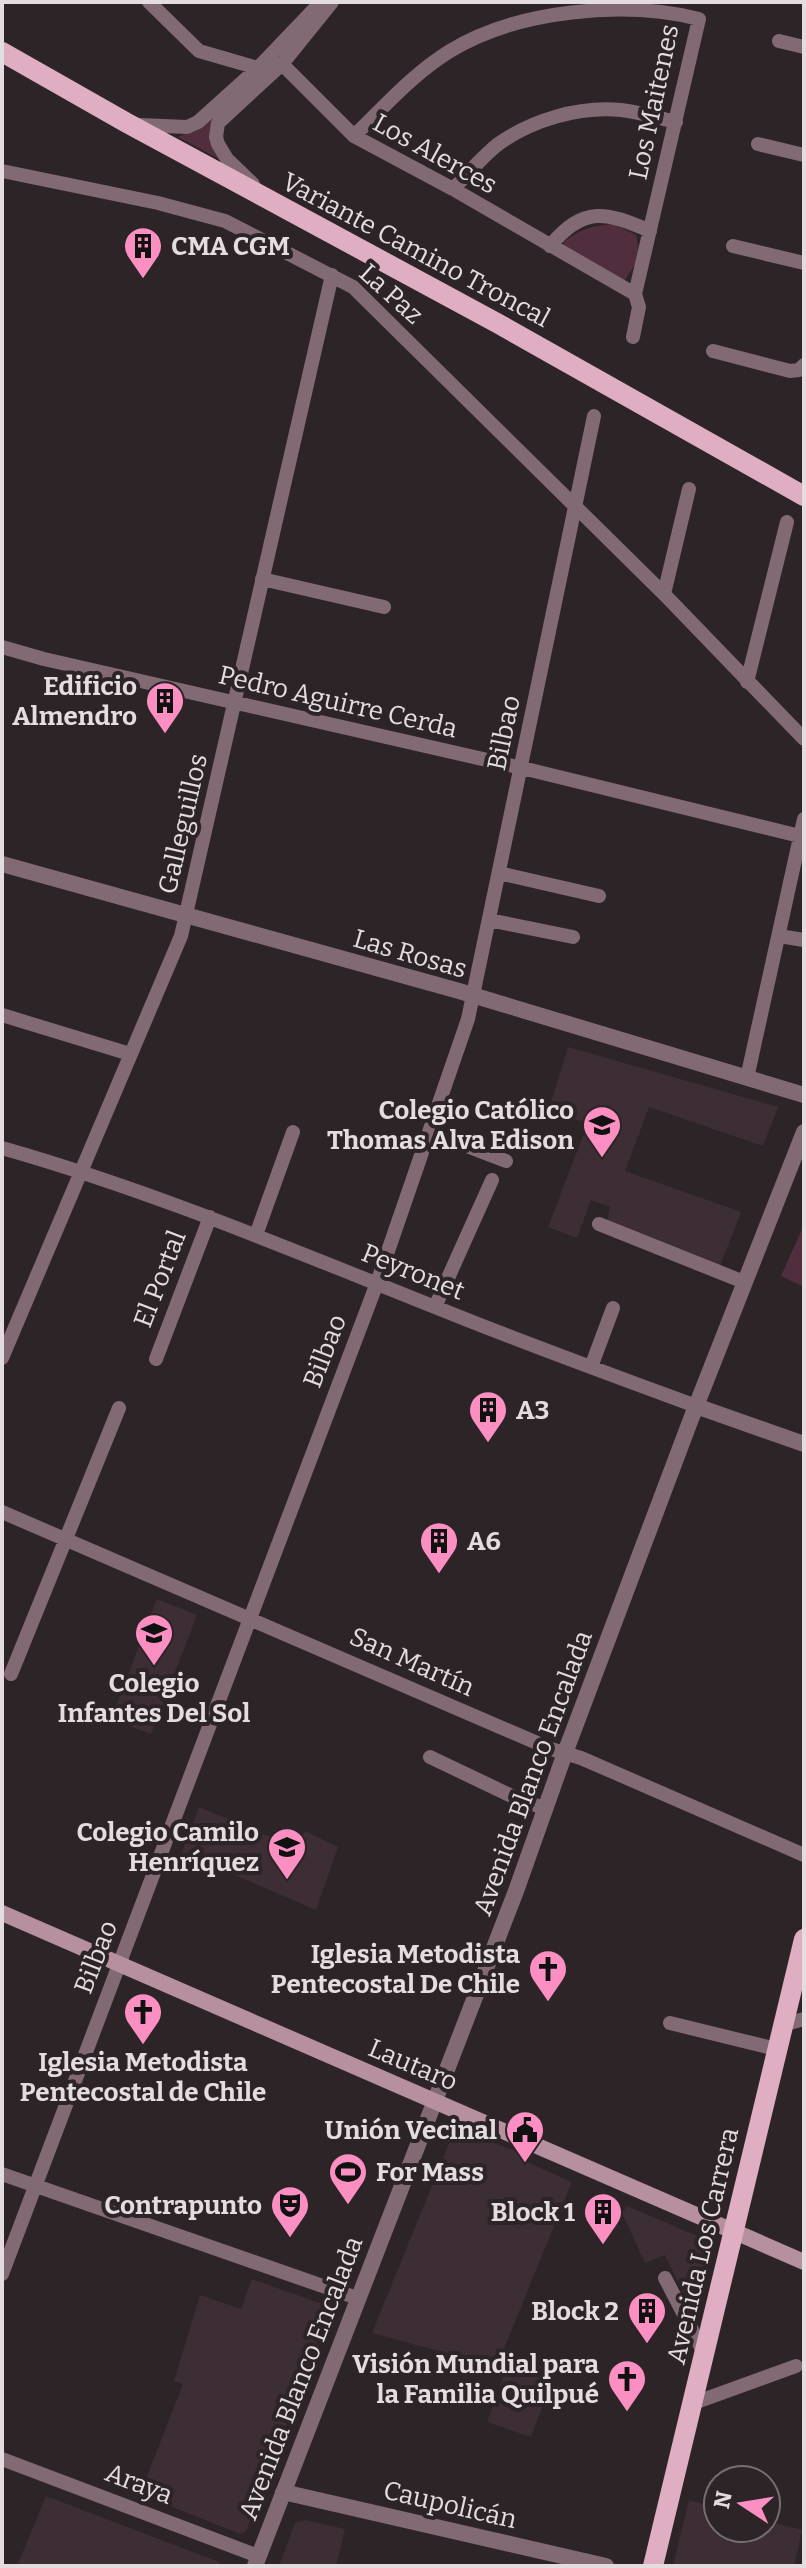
<svg xmlns="http://www.w3.org/2000/svg" width="806" height="2568" font-family="Bitter,serif">
<style>
.built{fill:#3c2e34}
.green{fill:#512e3e}
.lines{fill:none;stroke-linecap:round;stroke-linejoin:round}
.minor{stroke:#826a74;stroke-width:14}
.tertiary{stroke:#826a74;stroke-width:16}
.secondary{stroke:#b790a0;stroke-width:16}
.primary{stroke:#dfaec2;stroke-width:20}
.labels{text-anchor:middle;dominant-baseline:central;stroke-width:8;stroke-linejoin:round;paint-order:stroke}
.street-label{font-size:26px;fill:#e3dde0;stroke:#2d2428}
.poi-label{font-size:26px;font-weight:bold;fill:#e3dde0;stroke:#2d2428;text-anchor:end}
</style>
<rect width="100%" height="100%" fill="#2d2428"/>
<!-- built -->
<path class="built" d="M568 1047 778 1107 763 1146 649 1107 625 1171 741 1212 720 1266 607 1221 610 1207 591 1200 577 1238 548 1227 588 1123 548 1112Z
M157 1599 197 1615 151 1734 111 1719Z
M199 1807 296 1848 305 1831 338 1847 316 1910 182 1852Z
M455 2129 529 2156 527 2162 572 2182 501 2356 556 2370 531 2437 487 2422 506 2369 372 2333Z
M627 2206 709 2241 697 2301 686 2299 665 2255 645 2263 622 2213Z
M252 2279 325 2305 328 2314 258 2501 246 2531 240 2534 140 2494 183 2384 174 2381 200 2295 241 2309Z
M46 2496 219 2562 221 2566H17Z
M689 2500 718 2508V2528H766V2521L802 2530 794 2566H676L674 2562Z
M305 2520 345 2529 336 2566H279L295 2523Z"/>
<!-- green -->
<path class="green" d="M215 115 212 131 221 160 178 137 198 129Z
M614 224 636 235C642 258 635 265 623 283L564 248V242C580 229 594 225 614 224Z
M804 1225V1287L781 1276Z"/>
<g class="lines">
<!-- minor -->
<path class="minor" d="M149 2 199 51 258 68 282 64 354 136 453 189 635 294
M779 41 804 47
M139 125 187 127 198 122 258 68 321 2
M354 136C384 107 414 73 450 51 517 10 624 0 699 19L635 294 639 307 633 337
M758 144 804 155
M2 171 158 203 225 221 353 287 664 594 804 739
M253 184 227 159 218 144 216 137 218 123 282 64 332 2
M453 189C467 175 481 158 497 145 531 120 579 106 621 110 639 112 658 118 676 122
M550 246C584 205 606 212 650 231
M733 246 804 263
M713 351 790 371 799 370 804 365
M262 579 384 607
M664 594 689 489
M2 647 44 659 522 768 804 837
M747 682 787 522
M499 873 599 896
M489 920 573 937
M779 936 804 940
M2 1015 130 1054
M747 1078 804 819
M430 1132 506 1161
M2 1148C150 1190 292 1250 435 1307 521 1342 609 1374 696 1406
M599 1224 744 1282
M256 1235 293 1132
M435 1307 492 1180
M2 1358 181 936 332 275
M156 1359 210 1217
M591 1367 613 1308
M2 1512 551 1749 581 1758 804 1855
M11 1674 119 1408
M430 1757 516 1798 546 1809
M670 2023 776 2049
M782 2025 804 2019
M2 2174 357 2298
M2 2274 377 1283 468 1019 594 416
M665 2278 705 2355
M694 2403 796 2366
M2 2459 258 2556"/>
<!-- tertiary -->
<path class="tertiary" d="M2 864 459 991 804 1095
M696 1406 804 1444
M283 2492 606 2566
M255 2566 516 1891 565 1753 691 1419 804 1132"/>
<!-- secondary -->
<path class="secondary" d="M2 1913 804 2262"/>
<!-- primary -->
<path class="primary" d="M2 52 127 123 497 323 804 496
M653 2566 804 1939"/>
</g>
<!-- icons -->
<defs>
<g id="building-pin" transform="scale(2)"><path d="M0 17L-7.5 6A9.5 9.5 0 1 1 7.5 6Z" fill="#fc8fc1" stroke="#2d2428"/><path d="M-4-6H4V6H1V3H-1V6H-4ZM-2.5-4.3h1.7v1.8h-1.7ZM.8-4.3h1.7v1.8H.8ZM-2.5-1h1.7V.8h-1.7ZM.8-1h1.7V.8H.8Z" fill="#111"/></g>
<g id="school-pin" transform="scale(2)"><path d="M0 17L-7.5 6A9.5 9.5 0 1 1 7.5 6Z" fill="#fc8fc1" stroke="#2d2428"/><path d="M0-5L7-2L0 1L-7-2ZM-4 1L0 2.5L4 1V4Q0 6-4 4Z" fill="#111"/></g>
<g id="church-pin" transform="scale(2)"><path d="M0 17L-7.5 6A9.5 9.5 0 1 1 7.5 6Z" fill="#fc8fc1" stroke="#2d2428"/><path d="M-1.2-6h2.4v3.5h3.3v2.4h-3.3V6h-2.4V-.1h-3.3v-2.4h3.3Z" fill="#111"/></g>
<g id="civic-pin" transform="scale(2)"><path d="M0 17L-7.5 6A9.5 9.5 0 1 1 7.5 6Z" fill="#fc8fc1" stroke="#2d2428"/><path d="M-.6-6.5H3V-4.5H.6V-3L4-1V1h2V6H-6V1h2V-1L-.6-3ZM-1.2 2.5V6h2.4V2.5Z" fill="#111"/></g>
<g id="stadium-pin" transform="scale(2)"><path d="M0 17L-7.5 6A9.5 9.5 0 1 1 7.5 6Z" fill="#fc8fc1" stroke="#2d2428"/><path d="M0-5a6.5 5 0 1 0 0 10a6.5 5 0 1 0 0-10ZM-3.5-1.8h7v3.6h-7Z" fill="#111"/></g>
<g id="theatre-pin" transform="scale(2)"><path d="M0 17L-7.5 6A9.5 9.5 0 1 1 7.5 6Z" fill="#fc8fc1" stroke="#2d2428"/><path d="M-5-5.5Q0-4 5-5.5V0Q5 5 0 6Q-5 5-5 0ZM-3.3-2.5H-1v1.5H-3.3ZM1-2.5H3.3v1.5H1ZM-2.8 1Q0 5.5 2.8 1Z" fill="#111"/></g>
</defs>
<g fill-rule="evenodd">
<use href="#building-pin" x="143" y="246"/>
<use href="#building-pin" x="165" y="701"/>
<use href="#school-pin" x="602" y="1125"/>
<use href="#building-pin" x="488" y="1410"/>
<use href="#building-pin" x="439" y="1541"/>
<use href="#school-pin" x="154" y="1633"/>
<use href="#school-pin" x="287" y="1847"/>
<use href="#church-pin" x="548" y="1969"/>
<use href="#church-pin" x="143" y="2012"/>
<use href="#civic-pin" x="525" y="2130"/>
<use href="#stadium-pin" x="348" y="2172"/>
<use href="#theatre-pin" x="290" y="2205"/>
<use href="#building-pin" x="603" y="2212"/>
<use href="#building-pin" x="647" y="2311"/>
<use href="#church-pin" x="627" y="2379"/>
</g>
<g class="labels">
<!-- street labels -->
<g class="street-label">
<text transform="translate(654 102) rotate(-78)">Los Maitenes</text>
<text transform="translate(435 154) rotate(29)">Los Alerces</text>
<text transform="translate(416 250) rotate(28)">Variante Camino Troncal</text>
<text transform="translate(391 294) rotate(42)">La Paz</text>
<text transform="translate(338 702) rotate(13)">Pedro Aguirre Cerda</text>
<text transform="translate(504 733) rotate(-78)">Bilbao</text>
<text transform="translate(183 824) rotate(-77)">Galleguillos</text>
<text transform="translate(410 954) rotate(16)">Las Rosas</text>
<text transform="translate(413 1272) rotate(22)">Peyronet</text>
<text transform="translate(160 1279) rotate(-69)">El Portal</text>
<text transform="translate(325 1351) rotate(-69)">Bilbao</text>
<text transform="translate(412 1662) rotate(24)">San Martín</text>
<text transform="translate(533 1773) rotate(-70)">Avenida Blanco Encalada</text>
<text transform="translate(96 1957) rotate(-69)">Bilbao</text>
<text transform="translate(413 2065) rotate(23)">Lautaro</text>
<text transform="translate(703 2246) rotate(-77)">Avenida Los Carrera</text>
<text transform="translate(301 2378) rotate(-69)">Avenida Blanco Encalada</text>
<text transform="translate(139 2484) rotate(21)">Araya</text>
<text transform="translate(450 2505) rotate(13)">Caupolicán</text>
</g>
<!-- poi labels -->
<g class="poi-label">
<text x="171" y="246" text-anchor="start">CMA CGM</text>
<text x="137" y="686">Edificio<tspan x="137" dy="30">Almendro</tspan></text>
<text x="574" y="1110">Colegio Católico<tspan x="574" dy="30">Thomas Alva Edison</tspan></text>
<text x="516" y="1410" text-anchor="start">A3</text>
<text x="467" y="1541" text-anchor="start">A6</text>
<text x="154" y="1683" text-anchor="middle">Colegio<tspan x="154" dy="30">Infantes Del Sol</tspan></text>
<text x="259" y="1832">Colegio Camilo<tspan x="259" dy="30">Henríquez</tspan></text>
<text x="520" y="1954">Iglesia Metodista<tspan x="520" dy="30">Pentecostal De Chile</tspan></text>
<text x="143" y="2062" text-anchor="middle">Iglesia Metodista<tspan x="143" dy="30">Pentecostal de Chile</tspan></text>
<text x="497" y="2130">Unión Vecinal</text>
<text x="376" y="2172" text-anchor="start">For Mass</text>
<text x="262" y="2205">Contrapunto</text>
<text x="575" y="2212">Block 1</text>
<text x="619" y="2311">Block 2</text>
<text x="599" y="2364">Visión Mundial para<tspan x="599" dy="30">la Familia Quilpué</tspan></text>
</g>
</g>
<!-- border -->
<rect width="806" height="2568" fill="none" stroke="#e3dde0" stroke-width="8"/>
<!-- north arrow -->
<g transform="translate(742 2504) rotate(282)"><circle r="38" fill="#2d2428" stroke="#766e72" stroke-width="2"/>
<path d="M0-6L14 30L0 20L-14 30Z" fill="#fc8fc1"/>
<text y="-12" font-size="22" font-weight="bold" text-anchor="middle" fill="#e3dde0">N</text>
</g>
</svg>
